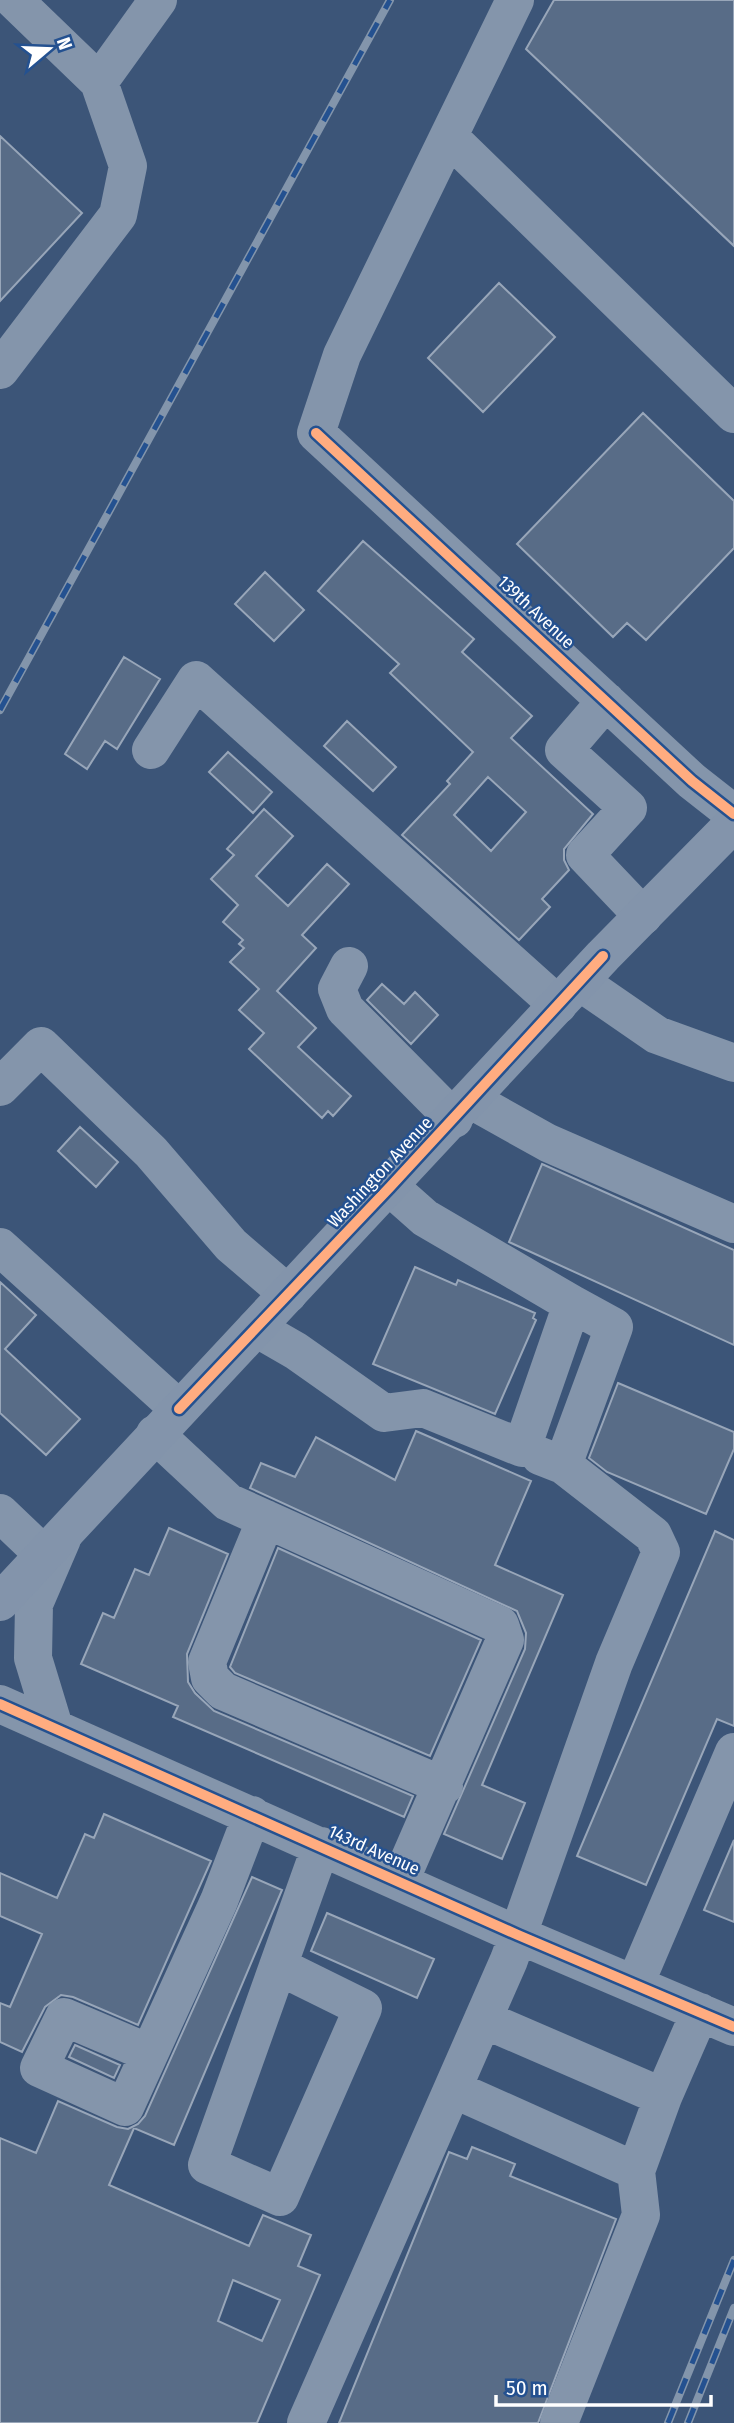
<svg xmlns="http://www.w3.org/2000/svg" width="734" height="2423" font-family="'Fira Sans Condensed',sans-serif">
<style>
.building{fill:#586c87;stroke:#98a6b9;stroke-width:2;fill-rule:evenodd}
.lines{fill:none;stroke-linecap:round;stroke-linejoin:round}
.minor{stroke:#8495ab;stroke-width:38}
.major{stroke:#8394ab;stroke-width:38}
.rail-casing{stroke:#8395ab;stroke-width:8}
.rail{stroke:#245190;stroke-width:5;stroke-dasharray:16;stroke-linecap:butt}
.cycleway-casing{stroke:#245190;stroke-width:15}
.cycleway{stroke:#ffac80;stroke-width:10}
.labels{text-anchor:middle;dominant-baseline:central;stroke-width:5;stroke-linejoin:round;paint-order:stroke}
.street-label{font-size:18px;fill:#fff;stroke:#245190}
</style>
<rect width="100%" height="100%" fill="#3c5578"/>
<!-- building -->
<path class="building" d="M554 0H734V246L526 49Z
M0 136 82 213 0 301Z
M499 283 555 337 483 412 428 358Z
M643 413 734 501V548L646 640 627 623 613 637 517 544Z
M363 541 474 639 462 652 532 716 511 738 593 814 564 849V860L569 870 542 899 550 907 519 940 402 835 450 784 447 781 473 752 390 673 399 664 318 591ZM488 777 526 812 491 851 454 815Z
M265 572 304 610 274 641 235 604Z
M124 657 160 679 117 749 105 741 87 769 65 754Z
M347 721 396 767 373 791 324 746Z
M228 752 272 792 253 813 209 772Z
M264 809 293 836 256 876 288 906 327 864 349 884 302 935 316 948 277 991 316 1028 298 1047 351 1096 333 1116 328 1111 322 1118 249 1049 264 1033 239 1010 259 989 230 962 244 948 239 944 243 940 223 922 238 905 211 879 234 855 227 849Z
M382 984 404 1004 415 992 438 1015 411 1044 367 1000Z
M80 1127 118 1162 96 1187 58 1151Z
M542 1164 734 1250V1345L509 1242Z
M415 1267 456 1285 458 1280 535 1313 533 1318 536 1320 495 1414 373 1364Z
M0 1282 36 1315 5 1349 80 1419 46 1455 0 1413Z
M618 1383 734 1432V1449L706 1514 607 1472 589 1458Z
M416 1431 531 1481 495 1565 563 1595 482 1785 525 1803 502 1859 444 1834 525 1649 526 1633 517 1611 250 1488 261 1463 295 1477 316 1437 395 1480Z
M169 1528 228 1554 187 1654 188 1682 195 1693 214 1711 413 1796 404 1817 173 1717 178 1706 81 1664 103 1613 114 1618 135 1569 149 1575Z
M715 1531 734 1540V1726L717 1719 646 1885 577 1856Z
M278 1548 481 1640 430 1756 235 1673 230 1667Z
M104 1814 211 1861 138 2025 73 1997 61 1995 45 2007 22 2052 0 2042V2003L10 2007 42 1934 0 1916V1873L57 1898 85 1834 94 1838Z
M734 1840V1922L704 1910Z
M252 1877 282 1890 174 2145 134 2128 109 2185 249 2246 263 2215 311 2235 298 2266 320 2275 257 2423H0V2138L36 2153 58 2101 117 2127 128 2129 138 2124 145 2116ZM233 2280 280 2300 262 2341 218 2321Z
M327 1913 434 1959 417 1998 311 1951Z
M75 2045 120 2065 114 2078 69 2057Z
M472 2147 515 2164 510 2176 616 2219 538 2423H339L449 2152 467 2159Z"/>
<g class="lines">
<!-- minor -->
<path class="minor" d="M515 0 342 355 316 433 692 781 734 814
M99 82 158 0
M450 138 734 414
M0 370 118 215 128 166 99 82 14 0
M606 701 564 750 628 808 585 855 643 916
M151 750 196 680 558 1005
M349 966 337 989 345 1009 454 1119
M580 982 657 1035 734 1063
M0 1087 41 1046 151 1152 231 1245 288 1294
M471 1100 548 1143 734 1224
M0 1247 179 1409
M256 1328 296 1351 384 1413 423 1408 522 1448 572 1304 425 1218 390 1187
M155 1434 228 1502 500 1625 505 1640 400 1881
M540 1456 563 1465 614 1327 572 1304
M0 1513 43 1554
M266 1519 207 1662 210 1678 223 1691 444 1786
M0 1704 518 1935 734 2027
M54 1727 33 1658 34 1604 62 1539
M278 1966 363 2008 280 2197 207 2165 321 1846
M635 1984 734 1752
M483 2019 663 2097 700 2012
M149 2053 64 2017 39 2068 125 2107 219 1901 252 1815
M453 2089 636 2171 663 2097
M306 2423 509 1960 614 1663 661 1552 653 1535 563 1465
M559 2423 641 2215 636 2171"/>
<!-- major -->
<path class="major" d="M0 1602 603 956 734 823"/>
<!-- rail casing -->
<g class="rail-casing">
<path id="rail" d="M0 710 390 0
M668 2423 734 2260
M688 2423 734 2308"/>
</g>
<!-- rail -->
<use href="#rail" class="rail"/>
<!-- cycleway casing -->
<g class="cycleway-casing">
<path id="cycleway" d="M316 433 692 781 734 814
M179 1409 390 1187 603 956
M0 1704 518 1935 734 2027"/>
</g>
<!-- cycleway -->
<use href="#cycleway" class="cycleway"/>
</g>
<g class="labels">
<!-- street labels -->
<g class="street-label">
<text transform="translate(536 612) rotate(43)">139th Avenue</text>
<text transform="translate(380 1172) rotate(-47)">Washington Avenue</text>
<text transform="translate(374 1850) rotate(24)">143rd Avenue</text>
</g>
</g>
<!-- north arrow -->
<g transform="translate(49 49) rotate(71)" stroke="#245190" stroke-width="5" paint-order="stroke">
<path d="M0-5L12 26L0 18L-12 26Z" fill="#ffffff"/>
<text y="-10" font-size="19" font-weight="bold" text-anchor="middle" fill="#ffffff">N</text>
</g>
<!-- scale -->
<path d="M496 2395v10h215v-10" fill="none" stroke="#ffffff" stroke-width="3.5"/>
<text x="506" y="2395" font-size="21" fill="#ffffff" stroke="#245190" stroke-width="5" paint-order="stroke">50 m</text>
</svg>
